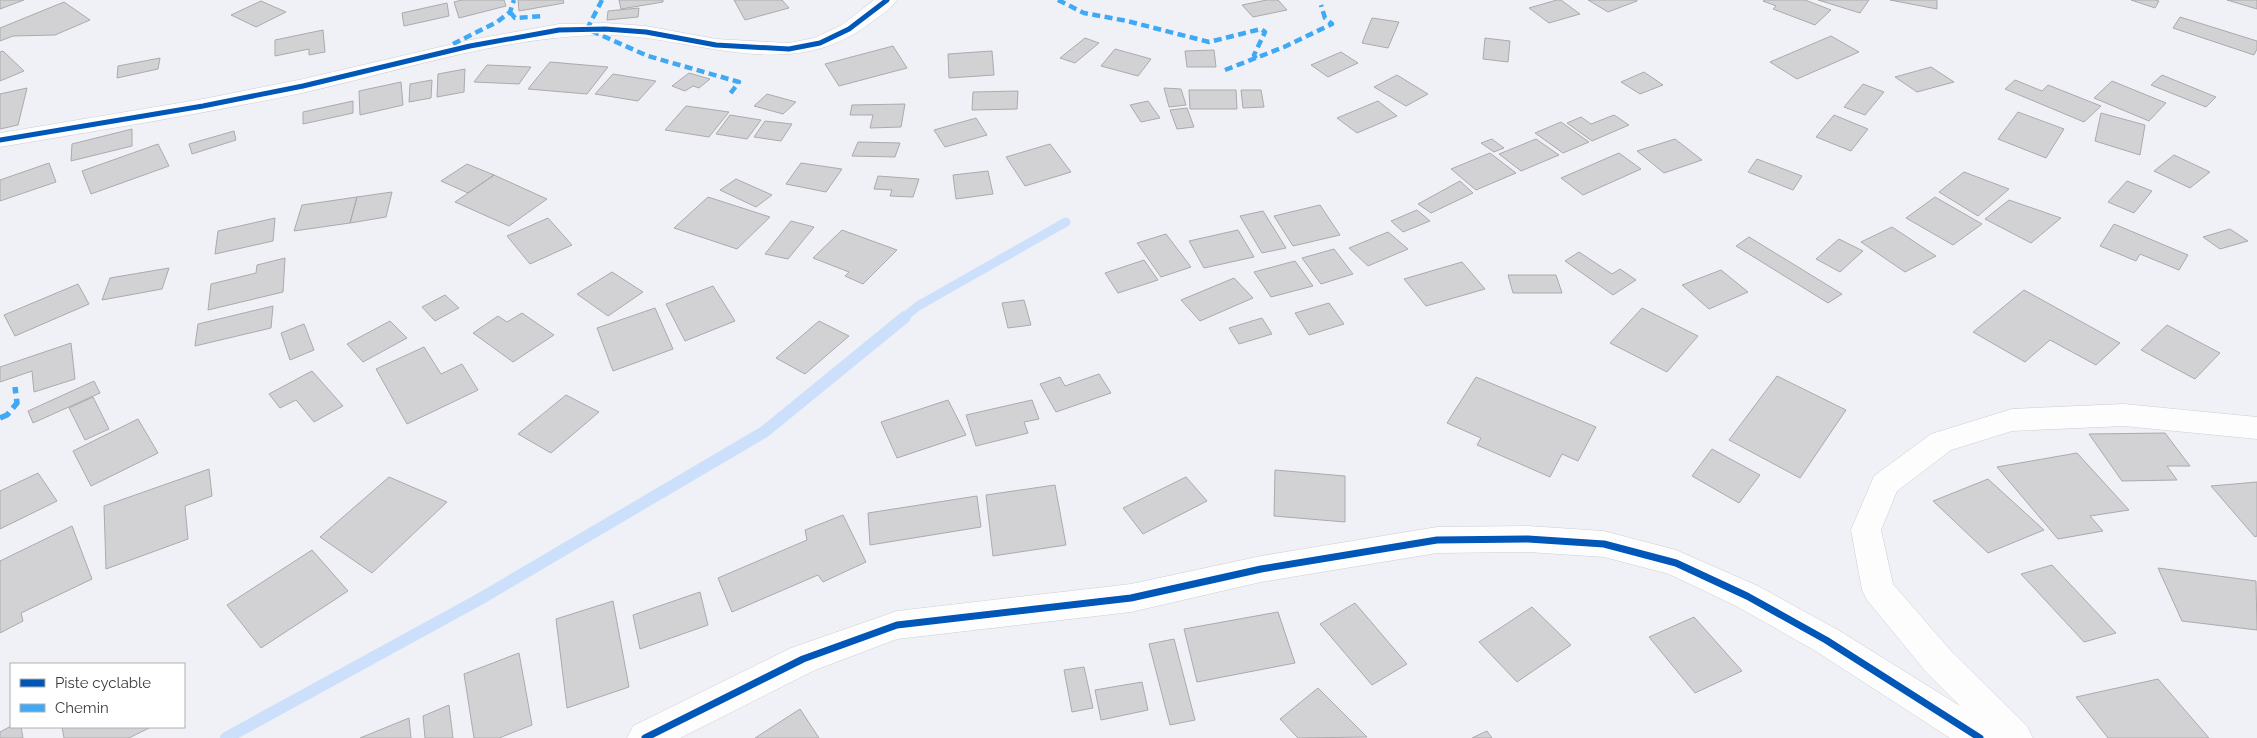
<svg xmlns="http://www.w3.org/2000/svg" width="2257" height="738" font-family="Raleway,sans-serif">
<style>
.lines{fill:none;stroke-linecap:round;stroke-linejoin:round}
.stream-far1{stroke:#cce0fb;stroke-width:9}
.stream{stroke:#cce0fb;stroke-width:12}
.building{fill:#d2d2d5;stroke:#abaaad}
.street-casing{stroke:#cdced3;stroke-width:1}
.street{fill:#fdfdfe;fill-rule:evenodd}
.quiet-far1{stroke:#3fa9f5;stroke-width:4.5;stroke-dasharray:8 4.5;stroke-linecap:butt}
.quiet{stroke:#3fa9f5;stroke-width:5.5;stroke-dasharray:11 5.5;stroke-linecap:butt}
.cycleway-far1-casing{stroke:#fff;stroke-width:8}
.cycleway-casing{stroke:#fff;stroke-width:10}
.cycleway-far1{stroke:#0057b8;stroke-width:5}
.cycleway{stroke:#0057b8;stroke-width:7}
</style>
<rect width="100%" height="100%" fill="#f0f1f6"/>
<g class="lines">
<!-- stream-far1 -->
<path class="stream-far1" d="M903 318 918 306 1066 222"/>
<!-- stream -->
<path class="stream" d="M226 738 480 599 764 432 905 317"/>
</g>
<!-- building -->
<path class="building" d="M0 0H24L0 9Z
M462 0H504L506 6 459 18 454 2Z
M518 0H563L564 3 519 11Z
M619 0H663V2L621 9Z
M734 0H782L789 8 745 20Z
M1267 0H1278L1287 10 1253 17 1242 5Z
M1557 0H1561L1580 14 1549 23 1529 8Z
M1588 0H1637V1L1608 12Z
M1764 0H1805L1831 10 1815 25 1773 9 1776 6 1763 1Z
M1818 0H1869L1860 13Z
M1890 0H1937V9Z
M2131 0H2155L2159 1 2155 8Z
M2227 0H2257V9Z
M261 1 286 12 256 27 231 15Z
M64 2 90 20 55 35 13 36 0 41V28Z
M447 3 449 16 404 26 402 13Z
M639 8 638 17 607 20 608 11Z
M2180 17 2257 41V49L2254 55 2173 28Z
M1372 18 1399 22 1388 48 1362 43Z
M323 30 325 52 309 55V49L275 56V40Z
M1831 36 1859 52 1797 79 1770 62Z
M1085 38 1099 43 1075 63 1060 58Z
M1485 38 1510 41 1508 62 1483 59Z
M893 46 907 68 839 86 825 64Z
M1115 49 1151 59 1138 76 1101 66Z
M1214 50 1216 67H1187L1185 51Z
M3 51 24 71 0 81V52Z
M992 51 994 75 949 78 948 54Z
M1341 52 1358 63 1328 77 1311 65Z
M160 58 158 69 117 78 118 66Z
M550 62 608 67 587 94 528 89Z
M487 65 531 67 519 84 474 82Z
M1931 67 1954 82 1917 92 1895 77Z
M465 69 464 92 437 97 438 74Z
M1644 72 1663 85 1640 94 1621 82Z
M689 73 710 79 699 88 693 86 685 91 672 86Z
M613 74 656 81 638 101 595 94Z
M1397 75 1428 94 1406 106 1374 87Z
M2162 75 2216 97 2206 107 2151 85Z
M432 80 431 98 409 102 410 84Z
M2015 80 2042 91 2048 85 2101 106 2084 122 2005 89Z
M2112 81 2166 103 2149 121 2094 98Z
M401 82 403 105 360 115 359 91Z
M1863 84 1884 92 1865 115 1844 107Z
M27 88 18 125 0 129V94Z
M1164 88 1181 89 1186 105 1169 107Z
M1189 90H1236L1237 109H1190Z
M1241 90H1261L1264 107 1243 108Z
M1018 91 1017 109 972 110 973 92Z
M767 94 796 102 783 114 754 106Z
M353 101V113L303 124V112Z
M1148 101 1160 118 1141 122 1130 105Z
M1378 101 1397 116 1357 133 1337 118Z
M905 104 901 127 870 128 873 115H850L852 105Z
M686 106 729 112 709 137 665 130Z
M1187 108 1194 127 1177 129 1170 110Z
M2018 112 2064 129 2046 158 1998 139Z
M2101 113 2145 125 2140 155 2095 141Z
M730 115 761 120 747 139 716 134Z
M1614 115 1629 125 1592 141 1567 123 1581 117 1591 124Z
M1834 115 1868 129 1851 151 1816 137Z
M976 118 987 135 945 147 934 130Z
M765 121 792 124 781 141 754 137Z
M1561 122 1589 142 1563 153 1535 133Z
M132 129V146L71 161 72 144Z
M234 131 236 140 192 154 189 144Z
M1492 139 1504 148 1494 152 1481 143Z
M1536 139 1559 155 1521 171 1499 154Z
M1675 139 1702 160 1664 173 1637 151Z
M858 142 900 143 895 157 852 156Z
M158 144 169 166 91 194 82 171Z
M1050 144 1071 172 1025 186 1006 157Z
M1490 153 1516 173 1476 190 1451 169Z
M1619 153 1641 169 1583 195 1561 178Z
M2174 155 2210 172 2190 188 2154 171Z
M1757 159 1802 176 1793 190 1748 172Z
M49 163 56 182 0 201V180Z
M801 163 842 169 826 192 786 184Z
M467 164 494 175 468 193 441 181Z
M988 171 993 194 956 199 953 175Z
M1964 172 2009 189 1978 216 1939 192Z
M494 175 547 199 509 226 455 202Z
M878 176 919 179 913 197 890 196 892 190 874 189Z
M736 179 772 195 756 207 720 190Z
M1460 181 1473 193 1431 213 1418 204Z
M2127 181 2152 191 2134 213 2108 202Z
M392 192 386 217 350 223 357 197Z
M357 197 350 223 294 231 302 205Z
M708 197 770 217 737 249 674 228Z
M1935 197 1982 224 1953 245 1906 218Z
M2009 200 2061 218 2031 243 1985 219Z
M1320 205 1340 235 1293 246 1274 216Z
M1417 210 1430 221 1403 232 1391 221Z
M1263 211 1286 248 1262 253 1240 216Z
M275 218 273 241 215 254 218 231Z
M548 218 572 245 530 264 507 236Z
M791 221 814 227 788 259 765 254Z
M2114 224 2188 255 2179 270 2140 254 2136 261 2100 246Z
M1892 227 1936 256 1905 272 1861 242Z
M2230 229 2248 241 2220 249 2203 237Z
M842 230 897 250 863 284 845 276 849 272 813 258Z
M1238 230 1254 257 1204 268 1189 241Z
M1388 232 1408 249 1368 266 1349 248Z
M1166 234 1191 267 1161 277 1137 243Z
M1749 237 1842 294 1828 303 1736 246Z
M1839 239 1863 251 1840 272 1816 259Z
M1334 249 1353 274 1321 284 1302 258Z
M1579 252 1612 274 1620 269 1636 280 1613 295 1565 261Z
M285 258 283 292 208 310 211 284 256 273 257 265Z
M1144 260 1158 280 1118 293 1105 273Z
M1295 261 1313 286 1271 297 1254 272Z
M1462 262 1485 289 1426 306 1404 279Z
M169 268 162 289 102 300 110 278Z
M1721 270 1748 292 1709 309 1682 285Z
M612 272 643 292 608 316 577 294Z
M1508 275H1556L1562 293H1513Z
M1234 278 1253 298 1200 321 1181 300Z
M78 284 89 304 15 336 4 315Z
M713 286 735 321 685 341 666 304Z
M2024 290 2120 343 2096 365 2050 340 2025 362 1973 332Z
M445 295 459 308 435 321 422 307Z
M1024 300 1031 325 1008 328 1002 303Z
M1329 303 1344 324 1309 335 1295 313Z
M273 306 271 328 195 346 198 324Z
M655 308 673 349 613 371 597 328Z
M1642 308 1698 336 1667 372 1610 343Z
M522 313 554 335 513 362 473 333 498 316 507 322Z
M1262 318 1272 334 1239 344 1229 328Z
M390 321 407 338 363 362 347 344Z
M819 321 849 336 805 374 776 358Z
M304 324 314 350 290 360 281 333Z
M2167 325 2220 353 2195 379 2141 350Z
M71 343 75 379 34 392 32 371 0 382V367Z
M424 347 441 374 462 364 478 390 407 424 376 369Z
M312 371 343 406 314 422 296 400 280 408 269 394Z
M1099 374 1111 393 1056 412 1040 384 1060 377 1065 386Z
M1777 376 1846 410 1800 478 1729 440Z
M1476 377 1596 427 1578 461 1562 454 1550 477 1477 445 1481 438 1447 423Z
M94 381 100 393 33 423 28 411Z
M566 395 599 412 551 453 518 434Z
M93 397 109 429 85 440 69 408Z
M948 400 966 435 897 458 881 422Z
M1032 400 1039 419 1024 422 1028 433 976 446 966 415Z
M138 419 158 453 91 486 73 451Z
M2165 433 2190 466H2167L2177 480 2122 481 2089 434Z
M1712 449 1760 475 1739 503 1692 476Z
M2077 453 2129 510 2090 516 2103 531 2058 539 1997 467Z
M209 469 212 496 185 506 188 539 106 569 104 506Z
M1275 470 1345 476V522L1274 516Z
M38 473 57 501 0 529V491Z
M389 477 447 502 372 573 320 537Z
M1186 477 1207 501 1143 534 1123 508Z
M1988 479 2044 530 1988 553 1933 501Z
M2257 482V536L2255 537 2211 486Z
M1055 485 1066 545 993 556 986 495Z
M977 496 981 527 870 545 868 513Z
M843 515 866 562 823 582 818 575 732 612 718 578 807 540 805 530Z
M72 526 92 579 21 613 23 621 0 633V561Z
M312 550 348 591 261 648 227 605Z
M2052 565 2116 633 2084 642 2021 574Z
M2158 568 2256 581 2257 630 2182 621Z
M700 592 708 625 640 649 633 615Z
M613 601 629 687 567 708 556 619Z
M1355 603 1407 664 1372 685 1320 624Z
M1532 607 1571 645 1517 682 1479 642Z
M1278 612 1295 663 1197 682 1184 629Z
M1694 617 1742 671 1695 693 1649 637Z
M1174 639 1195 720 1170 725 1149 644Z
M519 653 532 725 499 738H474L464 674Z
M1084 667 1093 708 1072 712 1064 670Z
M2158 679 2209 738H2108L2076 697Z
M1142 682 1148 710 1101 720 1095 690Z
M1318 688 1367 737 1298 738 1280 719Z
M449 705 453 738H425L423 716Z
M800 709 819 738H755Z
M409 718 411 738H360Z
M11 726 21 727 23 738H0V732Z
M62 727H151L129 738H64Z
M1487 731 1492 738H1472Z"/>
<g class="lines">
<!-- street casing -->
<g class="street-casing">
<path id="street" d="M874 0H897C890 10 878 17 869 24 786 87 690 33 598 35 497 38 400 71 302 93 202 114 101 130 0 147V133L203 99 303 79 470 40 559 24 605 23 646 26 716 39 789 43 814 38 842 25Z
M2124 404 2257 417V439L2124 426 2012 431 1951 450 1897 491 1881 530 1893 584 1951 651 2027 726 2033 738H1950L1814 650 1736 606 1669 574 1604 557 1528 552 1437 553 1261 582 1131 612 897 639 815 670 680 738H627L633 726 791 648 897 611 1131 584 1261 556 1437 527 1528 526 1604 531 1676 550 1758 586 1838 630 1960 706 1927 673 1867 600 1862 590 1851 530 1874 476 1931 434 2012 409Z"/>
</g>
<!-- street -->
<use href="#street" class="street"/>
<!-- quiet-far1 -->
<path class="quiet-far1" d="M602 0 587 29 648 56 739 82 730 94
M1058 0 1084 13 1127 21 1209 42 1261 29 1265 32 1254 55 1256 59
M510 12 515 18 544 16
M453 44 497 22 510 12 514 0
M1225 70 1284 47 1332 24 1325 18 1321 5"/>
<!-- quiet -->
<path class="quiet" d="M0 418 7 415 17 403 15 387"/>
<!-- cycleway-far1 casing -->
<g class="cycleway-far1-casing">
<path id="cycleway-far1" d="M0 140 203 106 303 86 470 46 559 30 605 29 646 32 716 45 789 49 820 43 849 29 887 0"/>
</g>
<!-- cycleway casing -->
<g class="cycleway-casing">
<path id="cycleway" d="M645 738 803 659 897 625 1131 598 1261 569 1437 540 1528 539 1604 544 1676 563 1747 596 1826 640 1980 738"/>
</g>
<!-- cycleway-far1 -->
<use href="#cycleway-far1" class="cycleway-far1"/>
<!-- cycleway -->
<use href="#cycleway" class="cycleway"/>
</g>
<!-- legend -->
<rect x="10" y="663" width="175" height="65" fill="#ffffff" stroke="#b0b0b2"/>
<rect x="20" y="679" width="25" height="8" fill="#0057b8" stroke="#b0b0b2"/>
<text x="55" y="688" font-size="15" fill="#393a3e">Piste cyclable</text>
<rect x="20" y="704" width="25" height="8" fill="#3fa9f5" stroke="#b0b0b2"/>
<text x="55" y="713" font-size="15" fill="#393a3e">Chemin</text>
</svg>
